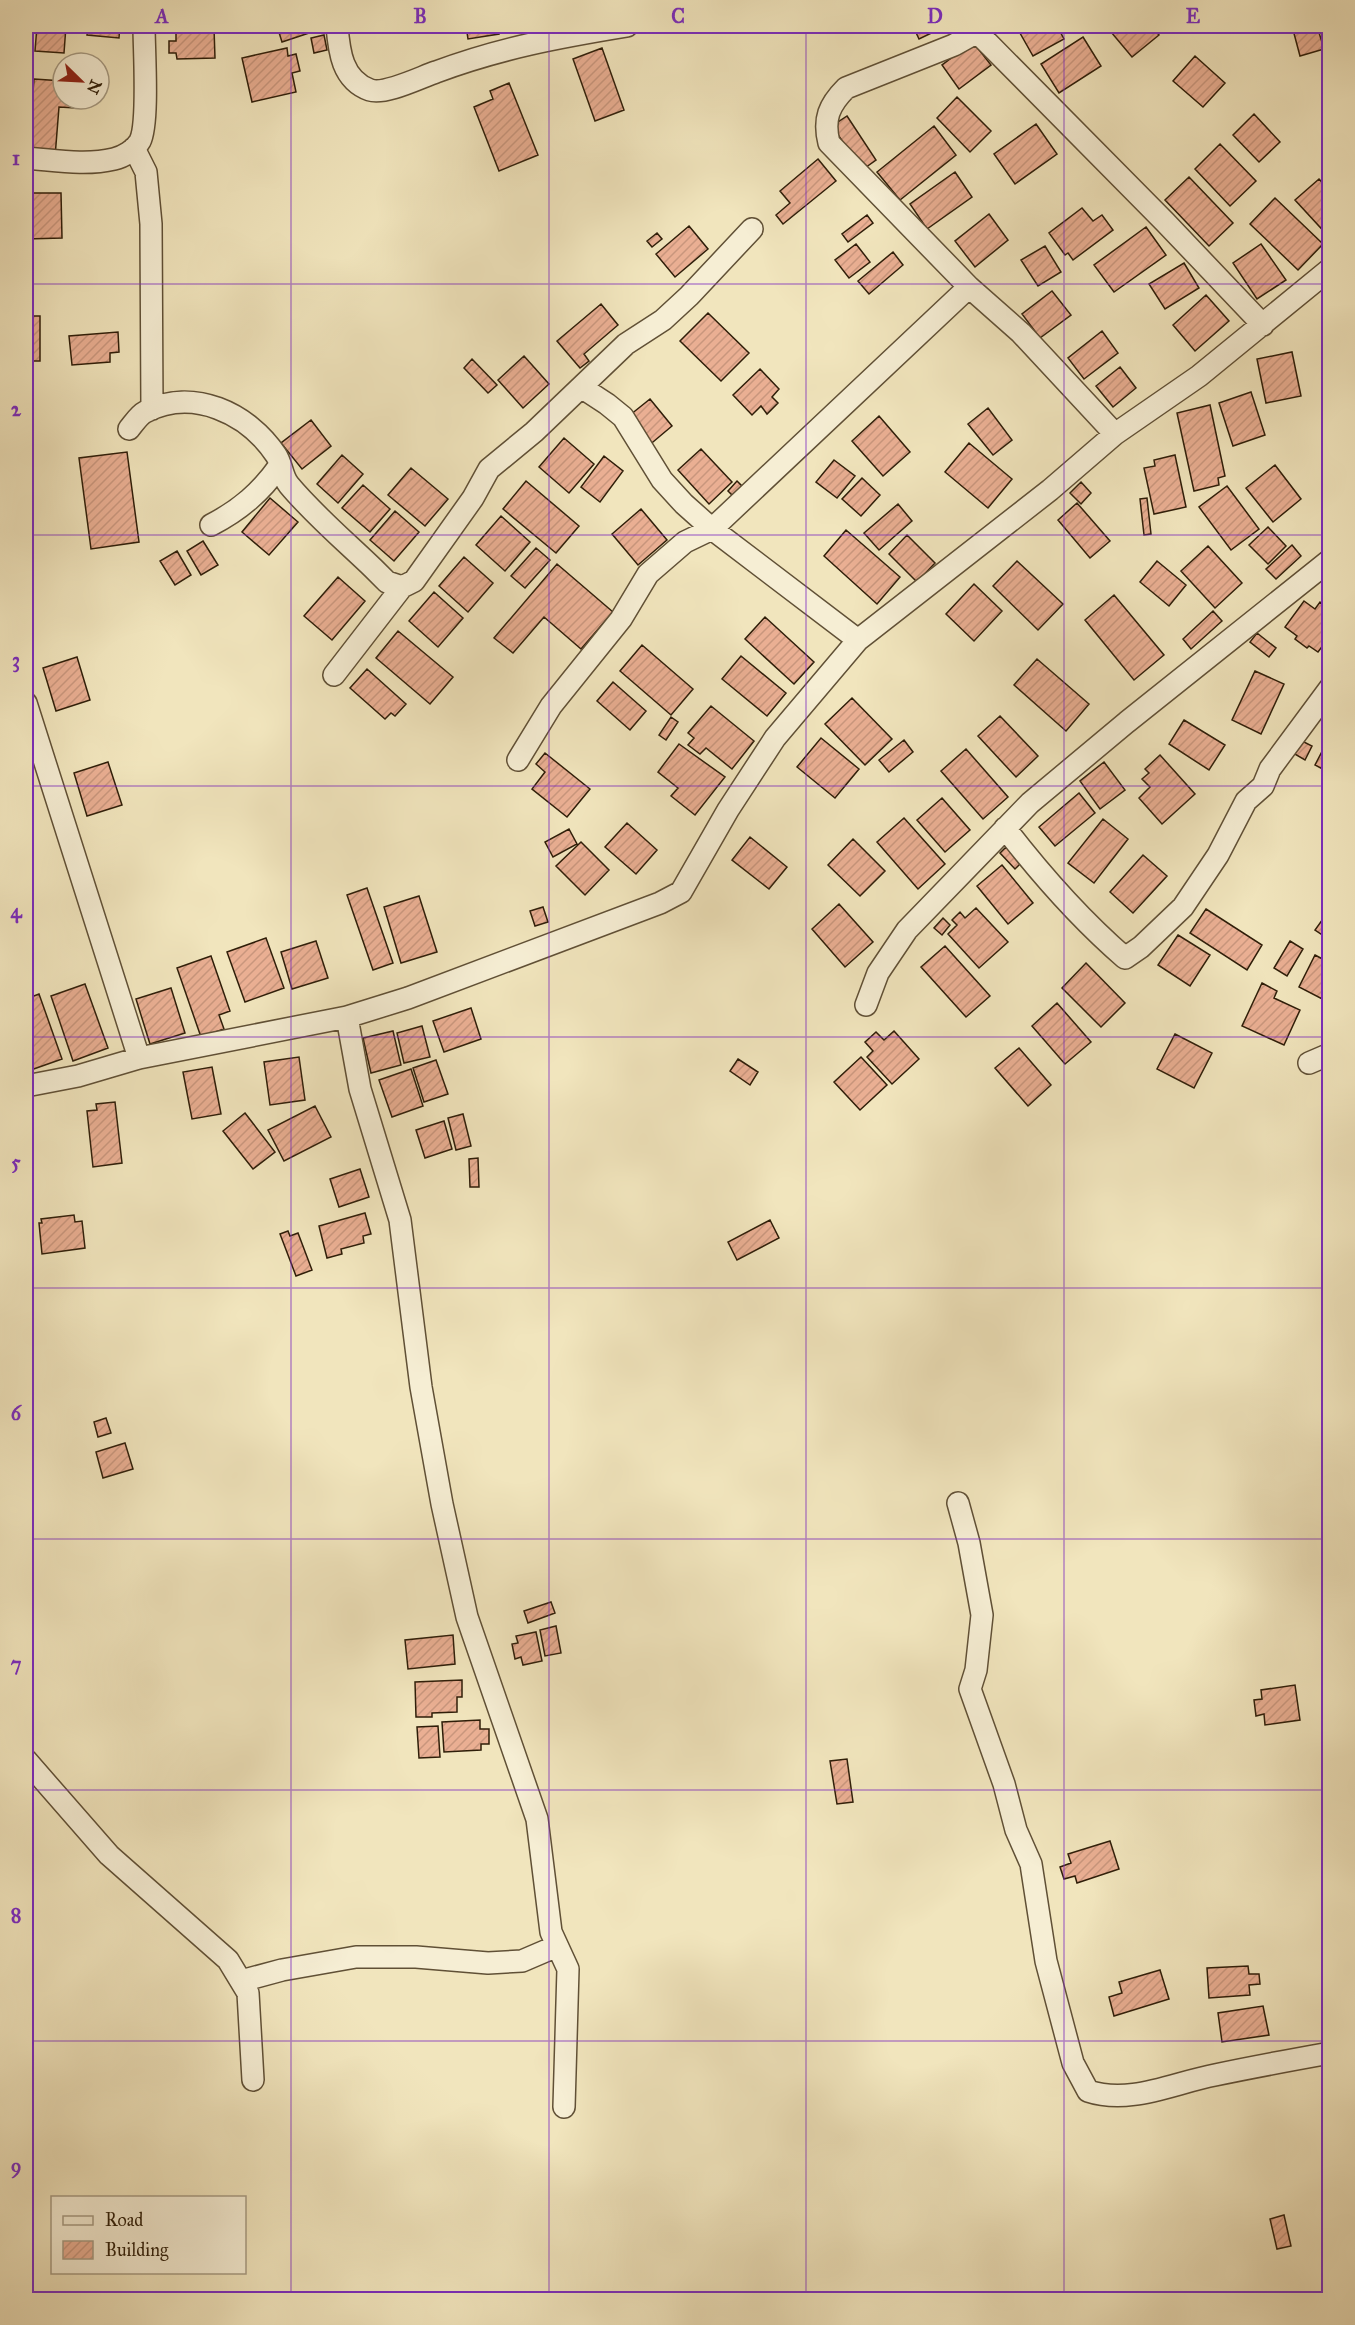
<svg xmlns="http://www.w3.org/2000/svg" width="1355" height="2325" font-family="'IM FELL Great Primer',serif">
<style>
.building{fill:url(#building-hatch);stroke:#2f1e09;stroke-width:1.5}
.lines{fill:none;stroke-linecap:round;stroke-linejoin:round}
.minor-casing{stroke:#605036;stroke-width:24}
.minor{stroke:#f6eed4;stroke-width:21}
.grid{fill:none;stroke:#7b2cbf;stroke-width:1.5;stroke-opacity:0.55}
.neatline{fill:none;stroke:#7b2cbf;stroke-width:2}
.grid-label{font-size:20px;text-anchor:middle;font-weight:bold;fill:#7b2cbf}
</style>
<defs>
<pattern id="building-hatch" width="6" height="6" patternUnits="userSpaceOnUse" patternTransform="scale(1.5)"><rect width="6" height="6" fill="#eaaf93"/><path d="M-1 1l2-2M0 6l6-6M5 7l2-2" fill="none" stroke="#c9967d"/></pattern>
</defs>
<rect width="100%" height="100%" fill="#f1e5bd"/>
<filter id="stains"><feTurbulence type="fractalNoise" baseFrequency=".00333" numOctaves="4"/><feColorMatrix values="0 0 0 0 .2 0 0 0 0 .09 0 0 0 0 .02 0 0 0 .5 -.17"/></filter>
<radialGradient id="worn" r=".72"><stop offset=".6" stop-color="#630" stop-opacity="0"/><stop offset="1" stop-color="#630" stop-opacity=".3"/></radialGradient>
<!-- building -->
<path class="building" d="M37 26H66L64 53 35 51Z
M88 26H120L119 38 87 35Z
M277 26H316L318 30 282 42Z
M466 26H498L499 34 468 39Z
M913 26H946L919 39Z
M1016 26H1057L1064 39 1033 56Z
M1106 26H1151L1159 35 1132 57Z
M1292 26H1317L1324 49 1300 56Z
M214 28 215 58 177 59 176 53H169V41H176V29Z
M324 35 327 50 314 53 311 38Z
M1083 37 1101 66 1059 93 1041 64Z
M973 42 991 65 959 89 942 65Z
M287 48 288 56 296 54 300 71 292 73 296 92 252 102 242 58Z
M602 48 624 110 595 121 573 59Z
M1195 56 1225 83 1203 107 1173 81Z
M34 79 63 81V99H77L76 108 59 107 55 157 28 155Z
M509 83 538 155 499 171 474 107 493 99 490 91Z
M957 97 991 131 970 152 937 118Z
M1254 114 1280 142 1259 162 1233 135Z
M847 116 876 160 862 170 832 126Z
M1036 124 1057 154 1015 184 994 154Z
M934 126 956 155 900 200 877 172Z
M1220 144 1256 181 1230 206 1195 169Z
M818 159 836 181 783 224 776 215 790 203 780 191Z
M955 172 972 197 927 229 910 204Z
M1189 177 1233 223 1209 246 1165 200Z
M1319 179 1330 191V238L1295 200Z
M26 193H61L62 238 26 239Z
M1275 198 1323 244 1298 270 1250 224Z
M1082 208 1093 221 1102 215 1113 230 1073 260 1068 253 1065 255 1049 233Z
M989 214 1008 240 975 267 955 241Z
M867 215 873 223 848 242 842 234Z
M689 226 708 249 675 277 656 254Z
M1146 227 1166 255 1114 292 1094 265Z
M657 233 662 239 652 247 647 241Z
M856 244 870 262 849 278 835 260Z
M1261 244 1286 280 1257 299 1233 263Z
M1045 246 1061 272 1038 286 1021 260Z
M893 252 903 265 869 294 858 281Z
M1184 263 1199 288 1165 309 1149 284Z
M1052 291 1071 315 1040 338 1022 314Z
M1206 295 1229 321 1195 351 1173 325Z
M601 304 618 325 584 354 589 361 580 368 557 341Z
M708 313 749 353 721 381 680 341Z
M26 316H40V361H26Z
M1102 331 1118 353 1084 379 1068 358Z
M118 332 119 352 110 353V362L72 365 69 336Z
M1292 352 1301 396 1266 403 1257 359Z
M524 356 549 384 523 408 498 380Z
M472 359 497 385 488 393 464 368Z
M1120 367 1136 388 1113 407 1096 386Z
M760 369 779 389 772 397 778 403 767 414 761 406 752 415 733 395Z
M1251 392 1265 435 1233 446 1219 403Z
M650 399 672 426 647 447 625 419Z
M1210 405 1225 476 1218 478 1219 485 1194 491 1177 413Z
M988 408 1012 440 993 455 968 424Z
M879 416 910 452 883 476 852 441Z
M311 420 331 446 302 469 281 443Z
M564 438 594 464 569 493 539 467Z
M969 443 1012 479 988 508 945 472Z
M701 449 732 482 709 504 678 470Z
M127 452 139 542 91 549 79 458Z
M342 455 363 474 338 503 317 484Z
M1175 455 1186 507 1154 514 1144 468 1155 466 1154 460Z
M604 456 623 471 600 502 581 487Z
M834 460 855 476 837 498 816 482Z
M1275 465 1301 499 1273 522 1246 488Z
M411 468 448 499 425 526 388 495Z
M862 478 880 495 861 516 842 499Z
M526 481 579 526 556 553 503 509Z
M737 481 746 490 736 499 728 491Z
M1081 482 1091 493 1081 504 1070 493Z
M363 485 390 509 370 532 342 508Z
M1227 486 1259 529 1231 550 1199 507Z
M270 498 298 522 269 555 242 532Z
M1147 498 1151 534 1144 535 1140 499Z
M1077 503 1110 541 1090 558 1058 520Z
M898 504 912 521 879 550 864 533Z
M641 509 667 540 638 565 612 534Z
M395 511 419 532 394 561 370 540Z
M501 516 530 542 505 571 476 545Z
M1268 527 1286 546 1268 564 1249 545Z
M846 530 900 577 877 604 824 556Z
M907 535 935 563 917 582 889 554Z
M203 541 218 565 201 575 187 551Z
M1292 545 1301 556 1276 579 1266 569Z
M1208 546 1242 583 1215 608 1181 571Z
M536 548 550 560 525 588 511 576Z
M177 551 191 575 175 585 160 561Z
M464 557 493 583 468 612 439 586Z
M1017 561 1063 604 1038 630 993 586Z
M1157 561 1186 585 1169 606 1140 582Z
M557 564 613 612 581 649 544 617 513 653 494 638Z
M338 577 365 601 332 640 304 616Z
M974 584 1002 611 974 641 946 614Z
M434 592 463 618 438 647 409 621Z
M1114 595 1164 655 1134 680 1085 620Z
M1304 601 1315 609 1320 602 1330 610 1328 618 1330 636 1318 652 1309 646 1307 648 1295 639 1297 636 1285 627Z
M1213 611 1222 621 1191 649 1183 639Z
M765 617 814 662 794 684 745 639Z
M398 631 453 677 430 704 376 658Z
M1257 633 1276 648 1269 657 1250 642Z
M642 645 693 689 671 715 620 671Z
M741 656 786 693 767 716 722 679Z
M77 657 90 700 56 711 43 668Z
M1037 659 1089 704 1066 731 1014 685Z
M367 669 406 704 395 716 391 713 385 719 350 688Z
M1255 671 1284 684 1261 734 1232 720Z
M613 682 646 711 630 730 597 701Z
M852 698 892 739 865 765 825 724Z
M711 706 754 741 732 769 706 748 700 754 688 745 694 738 688 733Z
M1000 716 1038 756 1016 777 978 736Z
M671 717 678 722 666 740 659 735Z
M1184 720 1225 745 1209 770 1169 744Z
M821 738 859 769 835 798 797 767Z
M1329 738H1330V773L1315 765Z
M904 740 913 752 889 772 879 760Z
M1300 740 1312 746 1305 760 1293 753Z
M679 744 725 777 695 815 671 796 678 788 658 772Z
M966 749 1008 797 983 819 941 771Z
M545 753 590 789 567 817 532 789 545 772 536 764Z
M1160 755 1195 794 1162 824 1139 798 1150 787 1142 779 1149 773 1145 769Z
M108 762 122 805 87 816 74 773Z
M1104 762 1125 790 1100 809 1080 781Z
M1079 793 1095 813 1055 846 1039 827Z
M942 798 970 830 945 852 917 820Z
M904 818 945 864 918 889 877 842Z
M1103 819 1128 839 1094 883 1068 863Z
M627 823 657 850 636 874 605 847Z
M569 829 577 844 553 857 545 842Z
M750 837 787 867 769 889 732 860Z
M853 839 885 871 860 896 828 865Z
M581 842 609 870 585 895 556 866Z
M1006 847 1021 863 1015 869 1000 853Z
M1143 855 1167 876 1133 913 1110 892Z
M1002 865 1033 903 1008 924 977 886Z
M367 888 393 963 373 970 347 895Z
M419 896 437 952 401 963 384 907Z
M839 904 873 942 845 967 812 929Z
M543 907 548 922 535 926 530 911Z
M976 908 1008 942 979 968 948 934 957 925 952 920 960 912 965 918Z
M1206 909 1262 945 1247 970 1190 933Z
M1330 909V940L1315 930Z
M943 918 950 925 942 935 934 928Z
M1178 935 1210 955 1190 986 1158 965Z
M266 938 284 988 245 1002 227 952Z
M316 941 328 978 292 989 281 952Z
M1290 941 1303 949 1287 976 1274 968Z
M945 946 990 996 966 1017 921 967Z
M1315 955 1330 963V1003L1299 987Z
M211 956 230 1011 219 1015 224 1029 201 1037 177 968Z
M1086 963 1125 1003 1101 1027 1062 988Z
M1262 983 1277 991 1274 998 1300 1010 1284 1045 1242 1026Z
M85 984 108 1048 73 1061 51 996Z
M171 988 185 1033 150 1044 136 999Z
M39 994 62 1059 28 1071 26 1065V999Z
M1057 1003 1091 1042 1065 1064 1032 1026Z
M471 1008 481 1039 444 1052 433 1021Z
M422 1026 430 1057 404 1063 397 1033Z
M393 1031 401 1065 371 1073 363 1038Z
M894 1031 919 1059 892 1084 867 1057 873 1051 865 1042 876 1032 884 1040Z
M1175 1034 1212 1053 1194 1088 1157 1069Z
M1019 1048 1051 1085 1028 1106 995 1068Z
M299 1057 305 1100 270 1105 264 1062Z
M861 1057 887 1085 860 1110 834 1082Z
M738 1059 758 1072 750 1085 730 1071Z
M436 1060 448 1094 424 1102 413 1068Z
M212 1067 221 1114 192 1119 183 1072Z
M411 1069 423 1106 392 1117 379 1080Z
M115 1102 122 1163 93 1167 87 1111 97 1110 96 1104Z
M315 1106 331 1137 284 1161 268 1130Z
M245 1113 275 1152 253 1169 223 1131Z
M463 1114 471 1146 456 1150 448 1118Z
M444 1121 452 1149 425 1158 416 1130Z
M478 1158 479 1187H470L469 1159Z
M360 1169 369 1197 339 1207 330 1179Z
M365 1213 371 1234 363 1236 364 1243 341 1249 342 1254 327 1258 319 1226Z
M74 1215 75 1222 82 1221 85 1248 42 1254 39 1223H42L41 1219Z
M770 1220 779 1238 737 1260 728 1242Z
M288 1231 290 1236 298 1233 312 1270 296 1276 280 1234Z
M106 1418 111 1433 98 1437 94 1422Z
M125 1443 133 1469 103 1478 96 1452Z
M551 1602 555 1613 528 1623 524 1611Z
M556 1626 561 1653 545 1656 540 1630Z
M536 1632 542 1661 523 1665 521 1657 515 1659 512 1644 518 1643 516 1636Z
M453 1635 455 1664 408 1669 405 1640Z
M462 1680V1697H457V1712L432 1713V1717H416L415 1682Z
M1295 1685 1300 1720 1265 1725 1264 1714 1256 1716 1254 1700 1262 1699 1261 1690Z
M480 1720V1729H489V1744H481V1750L444 1752 442 1722Z
M438 1726 440 1757 419 1758 417 1727Z
M847 1759 853 1802 837 1804 830 1761Z
M1110 1841 1119 1869 1077 1883 1075 1876 1064 1879 1060 1867 1071 1863 1068 1854Z
M1248 1966 1249 1974H1259L1260 1984 1249 1985 1250 1995 1209 1998 1207 1968Z
M1160 1970 1169 1999 1114 2016 1109 1997 1122 1993 1119 1982Z
M1263 2006 1269 2035 1222 2042 1218 2013Z
M1284 2215 1291 2246 1277 2249 1270 2219Z"/>
<g class="lines">
<!-- minor casing -->
<g class="minor-casing">
<path id="minor" d="M337 26C339 51 342 80 370 90 385 95 421 77 436 72 500 48 560 37 627 26
M988 26 954 45 846 88C829 105 823 119 829 143L969 287 1021 333 1115 434
M977 32 1165 222 1263 325
M134 148 146 172 151 224 152 409
M26 158C54 160 85 166 114 159 123 157 135 150 140 141 149 123 144 50 144 26
M581 387 607 404 623 417 662 480 684 504 712 529 858 640
M129 429C134 423 139 415 145 412 193 387 248 413 276 455 282 464 282 477 289 485 314 515 346 542 374 569L387 582 402 587
M211 525C240 510 261 492 280 465
M334 675 402 587 414 581 473 498 489 469 534 432 626 344 663 320 689 296 752 229
M26 703 139 1058
M518 760 551 706 621 619 648 574 685 542 712 529 969 287
M1005 828C1042 876 1080 919 1125 958L1141 947 1183 907 1218 855 1246 801 1263 786 1270 769 1330 688
M866 1005 878 973 907 930 1030 803 1127 722 1330 560
M347 1017 360 1089 400 1220 421 1387 442 1504 467 1617 537 1819 551 1932 568 1969 564 2107
M1309 1063 1330 1054
M26 1086 78 1076 139 1058 347 1017 408 998 660 903 681 892 728 810 775 738 858 640 1050 490 1115 434 1199 376 1330 269
M958 1503 969 1543 982 1615 976 1670 970 1689 1004 1784 1016 1830 1031 1864 1046 1961 1073 2063 1088 2091C1130 2105 1173 2083 1215 2075 1253 2067 1291 2060 1330 2053
M26 1760 109 1855 228 1960 248 1993 253 2080
M241 1981 282 1970 356 1957H416L488 1963 522 1961 557 1946"/>
</g>
<!-- minor -->
<use href="#minor" class="minor"/>
</g>
<!-- grid -->
<path class="grid" d="M291 26V2300M549 26V2300M806 26V2300M1064 26V2300M26 284H1330M26 535H1330M26 786H1330M26 1037H1330M26 1288H1330M26 1539H1330M26 1790H1330M26 2041H1330"/>
<!-- margin -->
<rect width="1355" height="2325" fill="none" stroke="#f1e5bd" stroke-width="66"/>
<!-- legend -->
<rect x="51" y="2196" width="195" height="78" fill="#f6eed4" stroke="#a69b83" stroke-width="1.5"/>
<rect x="63" y="2216" width="30" height="9" fill="#f6eed4" stroke="#a69b83" stroke-width="1.5"/>
<text x="105" y="2226" font-size="18" fill="#2f1e09">Road</text>
<rect x="63" y="2241" width="30" height="18" fill="url(#building-hatch)" stroke="#a69b83" stroke-width="1.5"/>
<text x="105" y="2256" font-size="18" fill="#2f1e09">Building</text>
<!-- north arrow -->
<g transform="translate(81 81) rotate(114)"><circle r="28" fill="#f6eed4" stroke="#a69b83" stroke-width="1.5"/>
<path d="M0-4.5L10 22L0 15L-10 22Z" fill="#8f2418"/>
<text y="-9" font-size="16" font-weight="bold" text-anchor="middle" fill="#2f1e09">N</text>
</g>
<rect x="33" y="33" width="1289" height="2259" class="neatline"/>
<g class="grid-label">
<text x="162" y="23">A</text>
<text x="420" y="23">B</text>
<text x="678" y="23">C</text>
<text x="935" y="23">D</text>
<text x="1193" y="23">E</text>
<text x="16" y="165">1</text>
<text x="16" y="416">2</text>
<text x="16" y="667">3</text>
<text x="16" y="918">4</text>
<text x="16" y="1169">5</text>
<text x="16" y="1420">6</text>
<text x="16" y="1671">7</text>
<text x="16" y="1922">8</text>
<text x="16" y="2173">9</text>
</g>
<rect width="100%" height="100%" filter="url(#stains)"/>
<rect width="100%" height="100%" fill="url(#worn)"/>
</svg>
